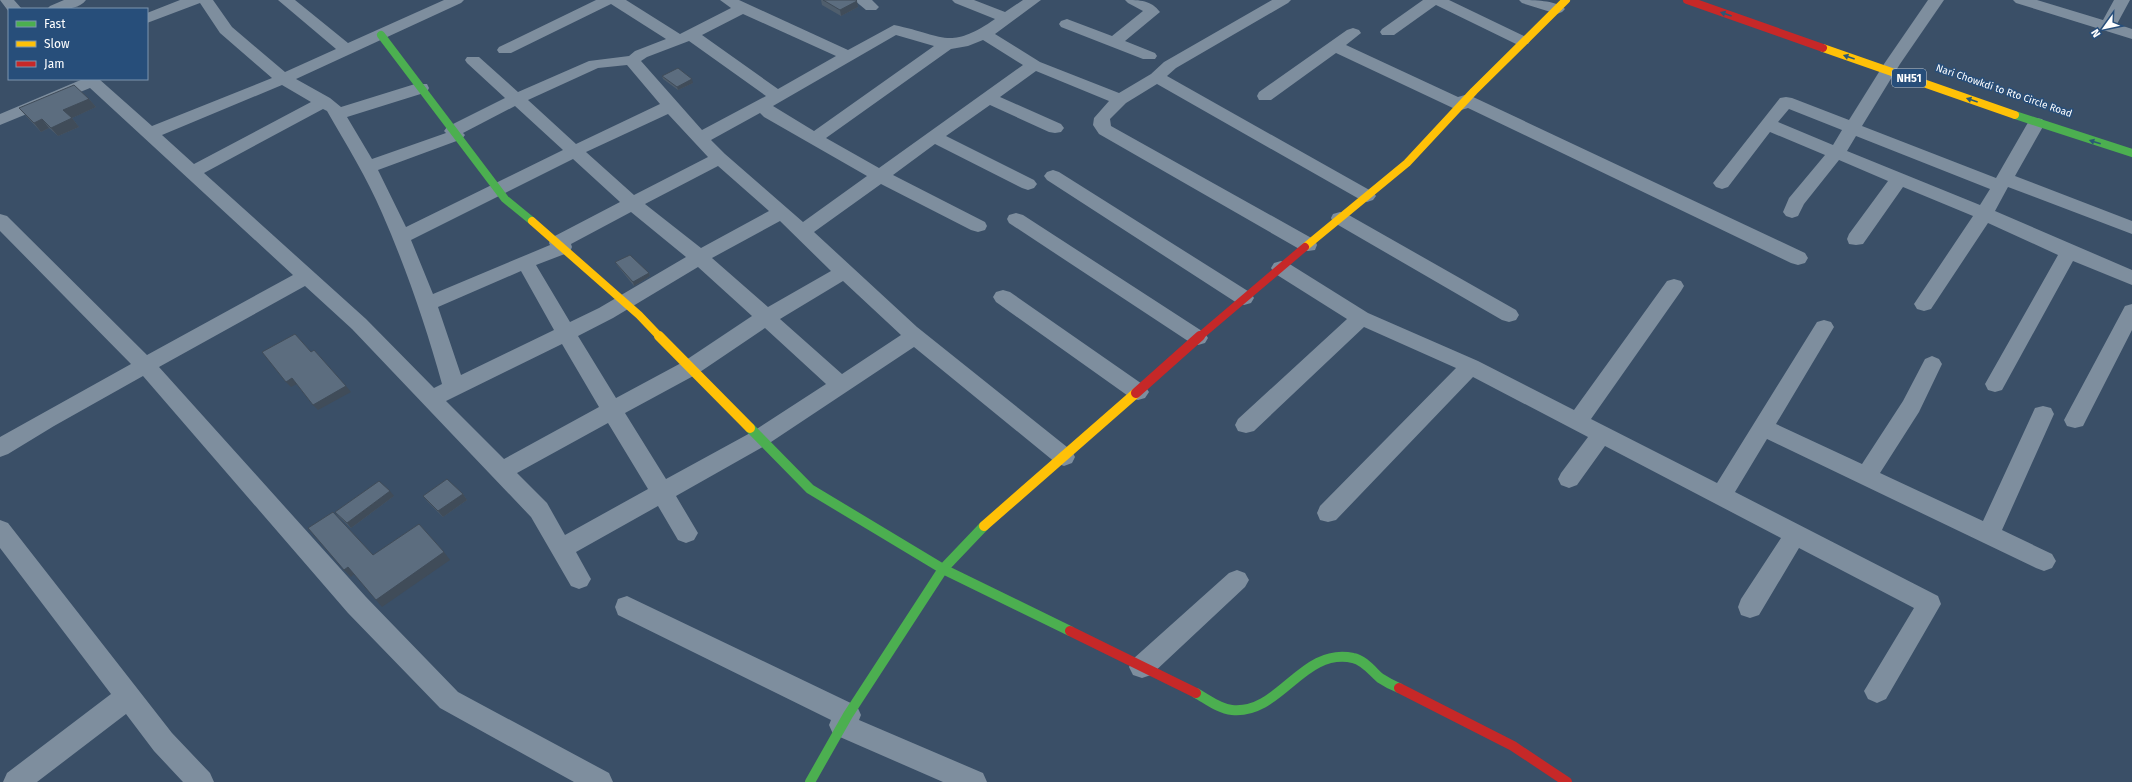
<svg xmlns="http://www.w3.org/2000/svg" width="2132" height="782" font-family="'Fira Sans',sans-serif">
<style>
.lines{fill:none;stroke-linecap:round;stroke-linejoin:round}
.street{fill:#7e8e9e;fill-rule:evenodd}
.fast-far1{stroke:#4caf50;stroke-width:8}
.fast{stroke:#4caf50;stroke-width:10}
.slow-far1{stroke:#ffc107;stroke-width:8}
.slow{stroke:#ffc107;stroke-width:10}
.jam-far1{stroke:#c62828;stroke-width:8}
.jam{stroke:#c62828;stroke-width:10}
.wall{fill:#4f5e6d}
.shaded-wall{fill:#404c59}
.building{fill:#5c6d7f;stroke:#404c59}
.oneway{fill:#2b5876}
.labels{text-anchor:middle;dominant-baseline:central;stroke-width:3;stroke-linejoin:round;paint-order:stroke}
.far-street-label{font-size:10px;fill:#fff;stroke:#274e7a}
.shield{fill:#274e7a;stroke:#becad7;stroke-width:1}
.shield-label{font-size:11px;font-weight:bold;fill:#fff}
</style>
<rect width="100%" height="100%" fill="#3a4f67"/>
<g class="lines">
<!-- street -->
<path class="street" d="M0 0H14L22 9H9V12Z
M64 0H86C78 11 59 9 47 9L50 6Z
M180 0H213L232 27 285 72 336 49 278 0H295L348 43 444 0H464L461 3 296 79 330 98 341 107 415 84H427L429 88 427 92 347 117 372 159 446 133 444 131 447 127 505 98 467 63 465 60 467 57H479L518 92 589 61 629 56 635 51 666 39 611 4 511 53H499L497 50 499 47 596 0H626L680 34 731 8 720 0H739L848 50 894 25C943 35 949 51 995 19L955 3 952 0H974L1005 12 1023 0H1041L995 34 1040 62 1119 93 1151 74 1164 62 1272 0H1291L1288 3 1176 68 1167 76 1373 192 1376 196 1373 200 1367 202 1361 200 1157 84 1126 103 1110 119 1111 126 1315 240 1317 245 1315 250 1308 251 1301 250 1099 134 1093 125 1094 118 1109 101 1036 71 1000 97 1061 124 1064 128 1061 132 1055 133 1049 132 990 105 946 136 1034 180 1037 184 1034 188 1028 190 1022 188 935 144 893 175 985 222 987 226 985 230 978 232 971 230 881 184 814 232 917 327 1072 451 1075 457 1072 463 1064 466 1056 463 914 347 768 444 676 496 698 533 694 540 686 543 678 540 658 506 576 552 591 579 587 586 579 589 571 586 531 517 352 329 305 286 159 367 366 597 458 692 609 773 613 782H574L440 708 348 613 143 376 54 426 8 454 0 457V437L131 364 0 231V214L7 216 147 355 293 275 90 88 0 125V114L83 79H99L152 126 272 78 220 33 200 3 147 23V13ZM743 14 836 56 778 89 702 35ZM896 35 934 46 814 131 773 106ZM983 40 1023 65 879 168 826 138 951 49 968 46ZM689 41 766 96 702 130 641 61 647 57ZM627 65 660 104 576 144 528 100 598 68ZM282 85 311 102 194 164 162 135ZM515 106 563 150 406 227 378 170 462 139 465 135 463 133ZM323 109 327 111C346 144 367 178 382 213 406 268 426 326 442 384L434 388 366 319 204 173ZM760 113 764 117 867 176 803 222 725 154 711 140ZM668 114 708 157 634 195 586 152ZM573 159 620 202 551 238 549 243 550 245 433 294 411 240ZM718 166 769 211 701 248 645 204ZM631 212 686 257 599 308 570 322 536 265 570 252 572 247 571 244ZM780 221 831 271 768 307 712 258ZM698 267 752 316 683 362 616 398 578 336 613 318ZM521 271 554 330 461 375 438 307ZM843 281 901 335 842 374 780 319ZM765 328 826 384 752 432 666 479 625 413 697 374ZM562 344 599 407 504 459 446 401ZM608 423 648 489 565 535 547 503 517 473Z
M854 0H872L879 7 876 10H866Z
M1125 0C1140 0 1151 0 1160 12L1125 41 1155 53 1157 56 1155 59H1143L1061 27 1059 24 1061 21 1067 19 1112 36 1143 11 1128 3Z
M1423 0H1449L1528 38 1530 41 1528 44H1516L1436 5 1394 35H1382L1380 32 1382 29Z
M1519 0C1531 0 1557 0 1565 9L1562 12 1557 14 1522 3Z
M1928 0H1944L1900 64 1862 126 1996 178 2030 119 2036 118 2042 119 2045 123 2015 176 2132 221V234L2008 187 1995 211 2132 270V285L2073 261 2002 390 1995 392 1988 390 1985 384 2058 255 1988 223 1931 309 1924 311 1917 309 1914 304 1973 216 1903 187 1863 244 1856 245 1849 244 1847 239 1849 234 1888 181 1839 160 1804 204 1798 216 1792 218 1786 216 1783 212 1789 198 1825 155 1770 132 1728 187 1722 189 1716 187 1713 183 1780 98 1786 97 1792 98 1849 120 1884 64ZM1789 109 1842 130 1833 145 1778 122ZM1856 136 1990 189 1980 205 1847 151Z
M2013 0H2037L2103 20 2114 0H2130L2117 24 2132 29V39L2016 3Z
M1353 28 1359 30 1361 33 1346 45 1458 97 1465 95 1471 96 1805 253 1808 258 1805 263 1798 265 1791 263 1468 108 1461 110 1455 109 1336 53 1271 100H1259L1257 96 1259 92 1347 30Z
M1053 170 1059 172 1251 293 1254 298 1251 303 1244 305 1237 303 1047 180 1044 176 1047 172Z
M1340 212 1347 214 1516 310 1519 315 1516 320 1509 322 1502 320 1333 222 1331 218 1333 214Z
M1016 213 1023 215 1205 333 1208 338 1205 343 1198 345 1191 343 1009 223 1007 219 1009 215Z
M1281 261 1288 263 1368 313 1478 361 1574 410 1667 281 1674 279 1681 281 1684 286 1681 291 1591 419 1717 483 1817 322 1824 320 1831 322 1834 327 1776 424 1862 464 1903 401 1925 359 1932 356 1939 359 1942 364 1919 412 1880 473 1983 521 2035 408 2043 406 2051 408 2054 414 2002 530 2052 554 2056 561 2052 568 2044 571 2036 568 1767 439 1735 492 1938 596 1941 604 1886 699 1877 703 1868 699 1864 691 1914 608 1799 548 1759 615 1750 618 1741 615 1738 607 1741 599 1781 538 1605 446 1577 485 1569 488 1561 485 1558 479 1561 473 1588 437 1473 377 1336 520 1328 522 1320 520 1317 513 1320 506 1456 368 1364 327 1254 431 1246 433 1238 431 1235 425 1238 419 1347 319 1274 273 1271 268 1274 263Z
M1003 290 1010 292 1145 386 1149 392 1145 398 1138 400 1131 398 996 302 993 297 996 292Z
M2132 304V330L2086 420 2083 426 2075 428 2067 426 2064 420 2125 306Z
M0 520 8 523 172 733 210 773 214 782H183L154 751 126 714 37 782H3L7 773 111 694 0 548Z
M1237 570 1245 573 1249 580 1245 587 1151 675 1142 678 1133 675 1129 667 1133 659 1229 573Z
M627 596 857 706 861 715 859 720 983 773 987 782H943L833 734 829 725 831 720 618 615 615 607 618 599Z"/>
<!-- fast-far1 -->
<path class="fast-far1" d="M381 35 505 199 532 221
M2015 115 2132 153"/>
<!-- fast -->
<path class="fast" d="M750 428 810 489 943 569 1070 631
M1196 693C1207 699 1219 709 1232 710 1280 715 1302 647 1353 658 1364 660 1372 671 1380 678 1386 682 1392 685 1399 688
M810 782 848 715 943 569 984 526"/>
<!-- slow-far1 -->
<path class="slow-far1" d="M1823 48 2015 115
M532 221 639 315 660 337
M1305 247 1407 163 1474 91 1566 0"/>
<!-- slow -->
<path class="slow" d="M659 336 750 428
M984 526 1136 393"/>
<!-- jam-far1 -->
<path class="jam-far1" d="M1687 0 1823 48
M1199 337 1305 247"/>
<!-- jam -->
<path class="jam" d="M1136 393 1200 336
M1070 631 1196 693
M1399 688 1513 746 1567 782"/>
</g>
<!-- wall -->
<path class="wall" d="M821 0H856L858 7 841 16 822 5Z
M662 76 693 83 678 90 663 79Z
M89 99 96 107 72 118 79 127 58 136 49 128 41 132 26 116 19 108Z
M615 262 649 273 650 276 634 286 617 265Z
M463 494 467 500 443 517 428 502 423 496Z
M394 496 351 528 339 517 335 512Z"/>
<!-- shaded-wall -->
<path class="shaded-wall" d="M857 1 858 7 841 16 840 10Z
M692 79 693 83 678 90 677 87Z
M89 99 96 107 70 119 63 110Z
M72 118 79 127 58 136 51 128Z
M42 119 49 128 41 132 34 123Z
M649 273 650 276 634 286 633 282Z
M292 378 297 384 291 387 286 382Z
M346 386 351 392 318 410 313 405Z
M390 491 394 496 351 528 347 523Z
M463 494 467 500 443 517 438 511Z
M444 552 450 560 382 607 376 600Z
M348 567 354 574 351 577 344 570Z"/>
<!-- building -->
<path class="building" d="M823 0H856L857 1 840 10Z
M678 68 692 79 677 87 662 76Z
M74 85 89 99 63 110 72 118 51 128 42 119 34 123 19 108Z
M630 255 649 273 633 282 615 262Z
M295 334 311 352 314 350 346 386 313 405 292 378 286 382 262 352Z
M447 479 463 494 438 511 423 496Z
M379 481 390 491 347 523 335 512Z
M333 512 373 555 419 524 444 552 376 600 348 567 344 570 308 528Z"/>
<!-- one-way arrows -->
<defs><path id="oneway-solid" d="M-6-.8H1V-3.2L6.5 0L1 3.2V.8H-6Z"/></defs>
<g class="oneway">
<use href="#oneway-solid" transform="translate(1726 14) rotate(-161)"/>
<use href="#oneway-solid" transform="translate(1849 57) rotate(-161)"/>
<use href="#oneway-solid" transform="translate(1972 100) rotate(-161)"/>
<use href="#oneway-solid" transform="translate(2095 142) rotate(-163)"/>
</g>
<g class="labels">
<!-- far-street labels -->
<g class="far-street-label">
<text transform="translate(2004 91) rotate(19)">Nari Chowkdi to Rto Circle Road</text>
</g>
<!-- shield labels -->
<rect class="shield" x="1892" y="69" width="34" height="18" rx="3"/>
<g class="shield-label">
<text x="1909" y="78">NH51</text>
</g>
</g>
<!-- legend -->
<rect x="8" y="8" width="140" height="72" fill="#274e7a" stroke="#7d95af"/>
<rect x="16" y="21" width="20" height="6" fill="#4caf50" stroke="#7d95af"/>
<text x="44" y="28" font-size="12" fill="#ffffff">Fast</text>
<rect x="16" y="41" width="20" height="6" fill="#ffc107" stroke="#7d95af"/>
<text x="44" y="48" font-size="12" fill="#ffffff">Slow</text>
<rect x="16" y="61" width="20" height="6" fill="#c62828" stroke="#7d95af"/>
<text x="44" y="68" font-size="12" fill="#ffffff">Jam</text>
<!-- north arrow -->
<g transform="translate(2104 28) rotate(237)" stroke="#274e7a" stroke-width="3" paint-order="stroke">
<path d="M0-3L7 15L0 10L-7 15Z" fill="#ffffff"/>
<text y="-6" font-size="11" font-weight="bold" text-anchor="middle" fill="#ffffff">N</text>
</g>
</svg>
